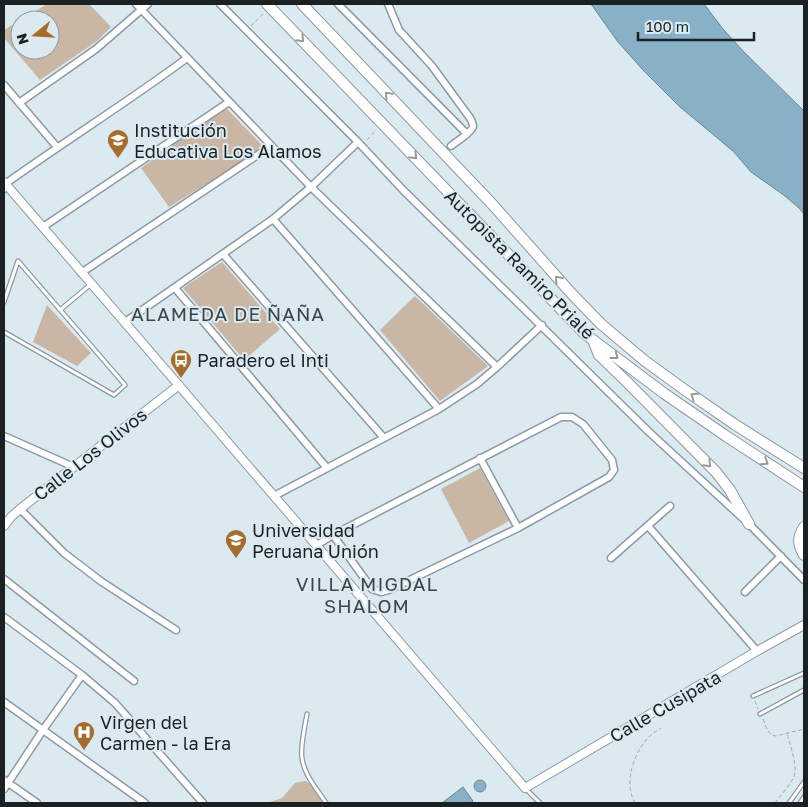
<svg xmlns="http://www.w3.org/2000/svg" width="808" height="807" font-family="'Golos Text',sans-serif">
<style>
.green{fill:#cab6a4;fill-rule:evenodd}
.water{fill:#88b1c8;stroke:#678696}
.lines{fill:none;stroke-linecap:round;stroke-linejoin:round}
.service-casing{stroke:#8d9aa2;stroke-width:5.5}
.minor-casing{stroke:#8d9aa2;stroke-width:9}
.tertiary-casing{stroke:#8d9aa2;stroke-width:10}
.trunk-casing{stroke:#8d9aa2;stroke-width:12}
.path{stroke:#9faab0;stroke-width:1;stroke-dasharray:4 2.5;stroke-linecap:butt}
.service{stroke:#fff;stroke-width:3}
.minor{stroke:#fff;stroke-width:6}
.tertiary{stroke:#fff;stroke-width:8}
.trunk{stroke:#fff;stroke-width:10}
.oneway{stroke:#989b9c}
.labels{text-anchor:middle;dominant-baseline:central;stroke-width:4;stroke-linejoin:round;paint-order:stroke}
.poi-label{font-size:18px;fill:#1b2023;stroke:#dbe9f1;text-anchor:start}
.street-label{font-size:18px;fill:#1b2023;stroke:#dbe9f1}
.neighbourhood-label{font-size:19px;letter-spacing:1px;fill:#3a464c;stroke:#dbe9f1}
</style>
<rect width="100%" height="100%" fill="#dbe9f1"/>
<!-- green -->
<path class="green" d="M47 4H89L111 27 97 41 40 80 4 38V30ZM20 20H50V50H20Z
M225 107 262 145 251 156 169 207 141 168Z
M222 262 280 329 244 360 183 288Z
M415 296 488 366 440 401 380 330Z
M47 305 91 353 77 366 33 342Z
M480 468 509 521 469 543 441 489Z
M305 781 311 784 323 803H267L282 798 295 783Z"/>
<!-- water -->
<path class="water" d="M591 4H704L723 29 744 52 804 111V214L799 208 785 196 751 172 734 152 703 126 680 107 643 70 618 42Z
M474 786a6 6 0 1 1 12 0a6 6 0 1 1-12 0Z
M463 787 473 801 470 803H442Z"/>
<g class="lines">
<!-- service casing -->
<g class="service-casing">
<path id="service" d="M4 302 18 261 125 385 114 395 4 332
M60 310 90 285
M753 696 804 673
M307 714C305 725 300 748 302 758 304 775 317 789 326 803
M760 714 804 690
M526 789 540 803
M789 803 804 782
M800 803 804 797"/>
</g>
<!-- minor casing -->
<g class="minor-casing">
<path id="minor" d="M136 4 311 187 497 367
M220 4 358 142 403 190 649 432 749 524 804 580
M338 4 467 134
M388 4 399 30 432 66 470 118C471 120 473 123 473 126 473 131 456 142 451 146
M4 85 57 147
M19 103 96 49 148 4
M4 189 5 184C65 141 128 102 187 58
M273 219 439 409
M43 227 229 102
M223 254 384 438
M81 273 271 146
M175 288 327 468
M125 322 273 219 311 187 358 142
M4 436 74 467
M480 458 518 528
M274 496 439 409 477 384 497 367 542 325
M20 509 64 553 102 582 176 630
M648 526 757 651
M317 545 333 535 561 417H572L583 424 612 460 614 470 609 477 518 528 389 590 381 592 372 589 333 535
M611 558 670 506
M4 579 134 681
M745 592 781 556
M4 617 82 675 115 703 203 803
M4 702 145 803
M4 780 37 803
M4 789 43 730 82 675"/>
</g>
<!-- tertiary casing -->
<g class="tertiary-casing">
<path id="tertiary" d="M4 182 525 788 757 651 804 625
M4 526 11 517 20 509 179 385"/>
</g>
<!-- trunk casing -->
<g class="trunk-casing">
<path id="trunk" d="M267 4 585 334 665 394 726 436 804 487
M302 4 493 205 571 293 601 324 645 361 685 390 734 424 804 468
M593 340 599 355 626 381 716 472 730 490 749 524
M804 527C797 538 798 545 804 555"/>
</g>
<!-- path -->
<path class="path" d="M251 26 264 13
M367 140 376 130
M755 701 758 709
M763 719C766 726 767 735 776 736L804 729
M635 803C632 798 630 791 630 784 629 769 638 748 648 738 652 734 656 731 661 728
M775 803C781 795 789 786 794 777 798 767 790 744 787 734"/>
<!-- service -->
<use href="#service" class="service"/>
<!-- minor -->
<use href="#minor" class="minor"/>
<!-- tertiary -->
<use href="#tertiary" class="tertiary"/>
<!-- trunk -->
<use href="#trunk" class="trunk"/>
</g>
<!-- one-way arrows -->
<defs><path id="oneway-chevron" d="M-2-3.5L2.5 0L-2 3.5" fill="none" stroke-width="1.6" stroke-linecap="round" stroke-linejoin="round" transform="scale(1.25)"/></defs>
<g class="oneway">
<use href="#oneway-chevron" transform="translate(301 39) rotate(46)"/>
<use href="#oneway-chevron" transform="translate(388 95) rotate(-133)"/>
<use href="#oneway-chevron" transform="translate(414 156) rotate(46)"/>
<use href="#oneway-chevron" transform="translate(558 279) rotate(-132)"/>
<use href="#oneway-chevron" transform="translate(615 356) rotate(37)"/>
<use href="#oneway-chevron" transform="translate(694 396) rotate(-146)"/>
<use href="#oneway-chevron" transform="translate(765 462) rotate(33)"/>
<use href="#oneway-chevron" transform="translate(708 464) rotate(46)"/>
</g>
<!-- icons -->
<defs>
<g id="school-pin" transform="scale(1.125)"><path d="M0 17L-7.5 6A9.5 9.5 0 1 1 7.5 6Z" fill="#a56c2b" stroke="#dbe9f1"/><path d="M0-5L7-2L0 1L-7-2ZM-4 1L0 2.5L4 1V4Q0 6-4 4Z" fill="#fff"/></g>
<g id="bus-pin" transform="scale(1.125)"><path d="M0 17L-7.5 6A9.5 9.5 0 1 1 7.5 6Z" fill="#a56c2b" stroke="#dbe9f1"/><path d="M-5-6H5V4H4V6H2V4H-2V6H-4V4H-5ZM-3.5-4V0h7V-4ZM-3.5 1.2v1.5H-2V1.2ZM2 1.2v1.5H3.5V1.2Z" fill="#fff"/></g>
<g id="university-pin" transform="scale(1.125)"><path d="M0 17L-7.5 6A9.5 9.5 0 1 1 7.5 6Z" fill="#a56c2b" stroke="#dbe9f1"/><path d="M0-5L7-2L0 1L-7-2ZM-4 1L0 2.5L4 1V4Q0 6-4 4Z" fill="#fff"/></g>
<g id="hospital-pin" transform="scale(1.125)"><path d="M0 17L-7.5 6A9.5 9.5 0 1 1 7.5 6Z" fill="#a56c2b" stroke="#dbe9f1"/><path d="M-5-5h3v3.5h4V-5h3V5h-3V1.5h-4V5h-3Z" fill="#fff"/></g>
</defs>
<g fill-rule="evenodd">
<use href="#school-pin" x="118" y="140"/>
<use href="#bus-pin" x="181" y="360"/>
<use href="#university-pin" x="236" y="540"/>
<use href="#hospital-pin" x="84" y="732"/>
</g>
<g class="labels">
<!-- poi labels -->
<g class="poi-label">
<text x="134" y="130">Institución<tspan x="134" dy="21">Educativa Los Alamos</tspan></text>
<text x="197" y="360">Paradero el Inti</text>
<text x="252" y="530">Universidad<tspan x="252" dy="21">Peruana Unión</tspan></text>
<text x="100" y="722">Virgen del<tspan x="100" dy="21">Carmen - la Era</tspan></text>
</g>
<!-- street labels -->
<g class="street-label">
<text transform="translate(520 264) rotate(45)">Autopista Ramiro Prialé</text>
<text transform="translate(90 454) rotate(-38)">Calle Los Olivos</text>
<text transform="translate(665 706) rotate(-30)">Calle Cusipata</text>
</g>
<!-- neighbourhood labels -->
<g class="neighbourhood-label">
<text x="228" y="313">ALAMEDA DE ÑAÑA</text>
<text x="367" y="583">VILLA MIGDAL<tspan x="367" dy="22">SHALOM</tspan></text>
</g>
</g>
<!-- border -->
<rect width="808" height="807" fill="none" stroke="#1b2023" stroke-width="10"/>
<!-- north arrow -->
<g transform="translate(35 35) rotate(252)"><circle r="24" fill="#dbe9f1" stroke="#8e999f"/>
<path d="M0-4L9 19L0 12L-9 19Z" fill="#a56c2b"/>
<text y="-8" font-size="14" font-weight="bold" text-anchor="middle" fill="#1b2023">N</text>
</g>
<!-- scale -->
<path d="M638 32v8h116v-8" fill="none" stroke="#1b2023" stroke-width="2.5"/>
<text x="646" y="32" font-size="15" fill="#1b2023" stroke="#dbe9f1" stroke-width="4" paint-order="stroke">100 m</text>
</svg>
